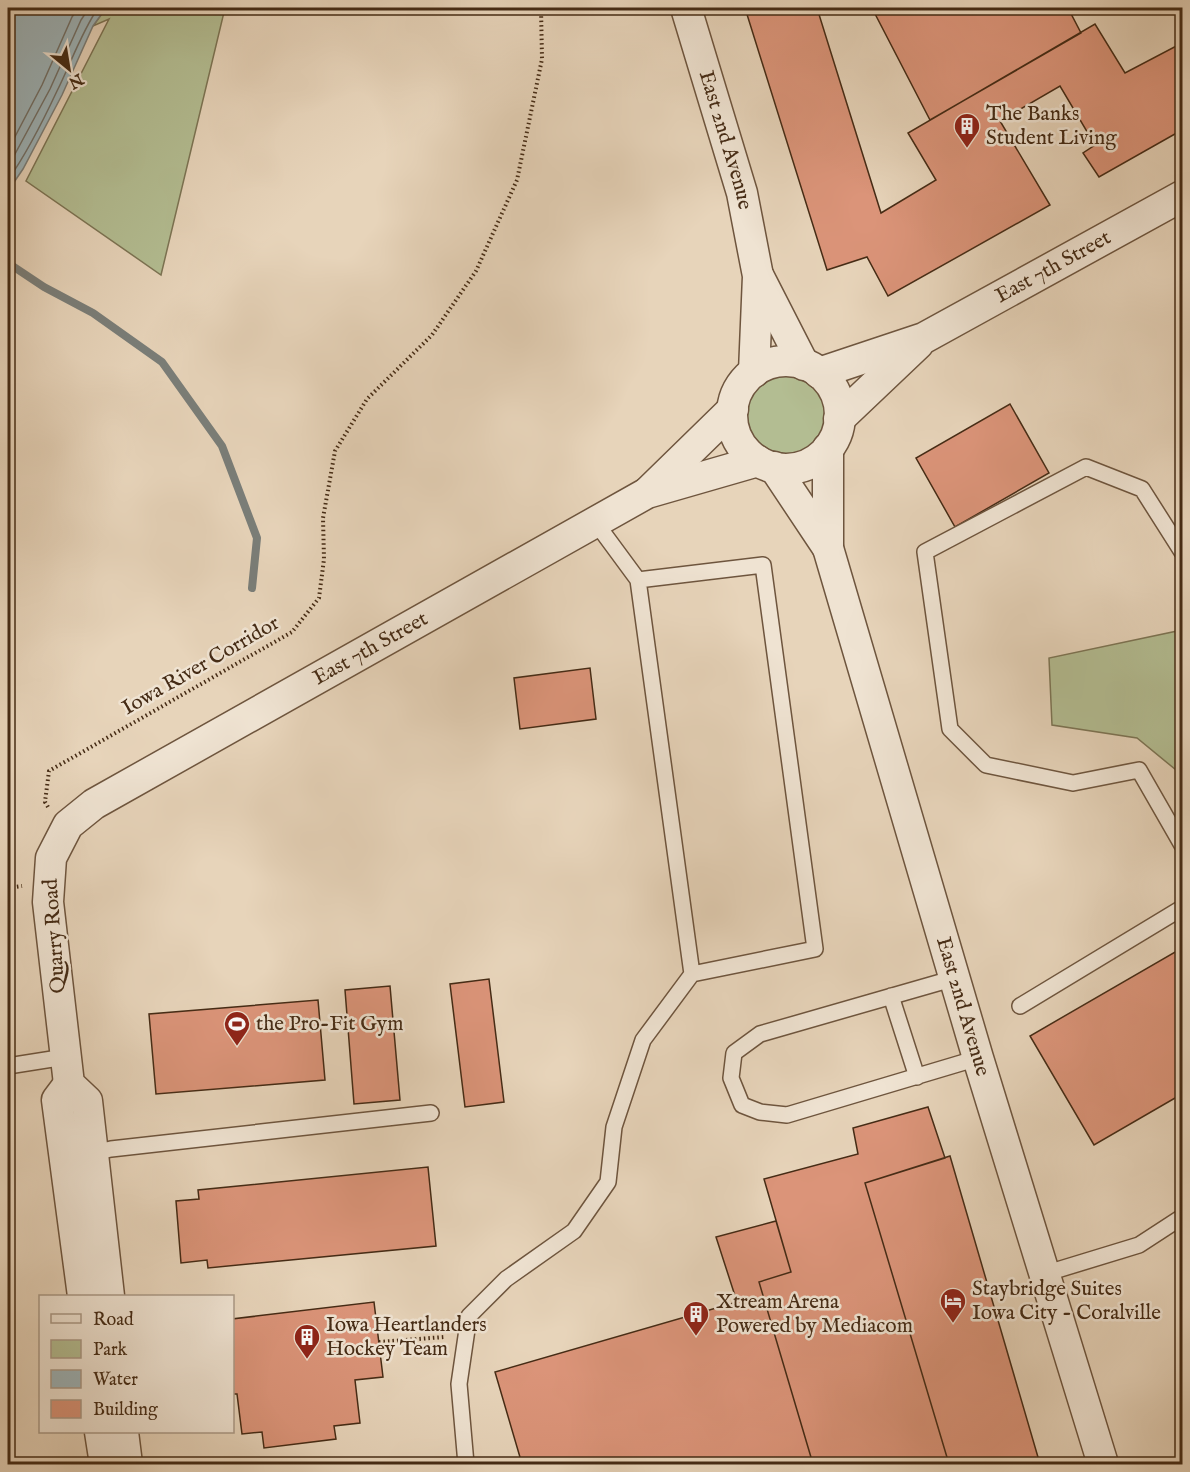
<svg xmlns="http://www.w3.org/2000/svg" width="1190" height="1472" font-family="'IM FELL English',serif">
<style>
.green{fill:#b3bd92;stroke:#7c7454;stroke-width:1.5}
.water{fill:#9db5bb;stroke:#7a7e79;stroke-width:1.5}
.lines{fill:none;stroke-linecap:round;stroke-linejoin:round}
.shore{stroke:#717068;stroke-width:1.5}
.stream{stroke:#7a7e79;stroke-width:8}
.building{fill:#db9479;stroke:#452b15;stroke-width:1.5}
.service-casing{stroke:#6e553e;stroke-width:18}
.minor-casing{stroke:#6e553e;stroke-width:33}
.path{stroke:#452b15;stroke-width:4;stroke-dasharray:1.5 3;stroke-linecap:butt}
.service{stroke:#efe3d2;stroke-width:15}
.minor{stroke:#efe3d2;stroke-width:30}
.labels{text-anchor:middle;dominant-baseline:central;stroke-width:5;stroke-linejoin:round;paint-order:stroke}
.poi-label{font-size:21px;fill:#452b15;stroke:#efe3d2;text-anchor:start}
.street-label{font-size:21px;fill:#452b15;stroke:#efe3d2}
</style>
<rect width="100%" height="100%" fill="#e7d4ba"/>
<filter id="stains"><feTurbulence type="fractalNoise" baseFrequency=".00333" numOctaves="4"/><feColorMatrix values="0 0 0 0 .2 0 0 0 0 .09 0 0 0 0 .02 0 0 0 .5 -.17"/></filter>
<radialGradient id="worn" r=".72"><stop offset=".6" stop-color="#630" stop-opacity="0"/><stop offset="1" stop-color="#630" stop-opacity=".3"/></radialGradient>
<!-- green -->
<path class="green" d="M106 8H225L161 275 26 181 109 19 93 26Z
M747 414a40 40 0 1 1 80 0a40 40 0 1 1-80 0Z
M1182 630V791L1176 770 1137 738 1052 725 1049 658Z"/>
<!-- water -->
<path class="water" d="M8 8H106L93 26 62 95 23 169 8 191Z"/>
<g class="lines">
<!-- shore -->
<path class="shore" d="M8 150 42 85 72 17 78 8
M8 167 50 89 81 20 89 8
M8 180C27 153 43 121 57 91 71 63 81 33 98 8"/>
<!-- stream -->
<path class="stream" d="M8 263 44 287 93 313 162 362 222 446 257 538 252 588"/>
</g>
<!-- building -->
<path class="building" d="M745 8H817L881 213 936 180 908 133 1095 24 1125 73 1182 43V130L1099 177 1083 153 1095 145 1060 86 1000 121 1050 205 888 296 867 257 827 270Z
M872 8H1068L1081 33 930 120Z
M1010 404 1049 473 955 527 916 458Z
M590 668 596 719 520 729 514 678Z
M1182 948V1094L1094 1145 1030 1036Z
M489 979 504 1102 465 1107 450 984Z
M390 986 400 1100 354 1104 345 990Z
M318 1000 325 1080 156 1094 149 1014Z
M928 1107 945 1158 865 1183 949 1464H813L759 1282 791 1272 764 1179 858 1154 853 1128Z
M950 1156 1040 1464H949L865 1183Z
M428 1167 436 1246 208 1268 207 1260 181 1263 176 1201 199 1199 198 1190Z
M776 1221 791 1272 759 1282 813 1464H522L495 1372 737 1302 716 1237Z
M374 1302 383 1377 355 1380 360 1423 334 1426 336 1439 264 1448 262 1432 242 1434 237 1394H232V1319Z"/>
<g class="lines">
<!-- service casing -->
<g class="service-casing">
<path id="service" d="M596 523 638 580 763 565 815 949 692 974
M1182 552 1142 489 1086 467 925 552 950 729 986 765 1073 783 1139 770 1182 845
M955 978 760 1034 734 1053 731 1078 742 1105 760 1112 787 1115 978 1058
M891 996 917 1077
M1020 1006 1182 908
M8 1066 65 1057
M93 1153 111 1149 431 1113
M1044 1274 1139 1245 1182 1217
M466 1464 459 1384 469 1316 506 1279 574 1231 608 1182 614 1127 643 1040 692 974 638 580"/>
</g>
<!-- minor casing -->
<g class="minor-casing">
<g id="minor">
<path id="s1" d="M686 8 742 193 758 276 754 372"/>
<path d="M759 277 804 365"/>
<circle cx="786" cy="415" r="54"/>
<path id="s2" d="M819 373 924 338 1182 196"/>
<path d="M839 419 918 344"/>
<path id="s3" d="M828 448V548L978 1058 1103 1464"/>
<path d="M774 467 828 548"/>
<path d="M649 491 733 409"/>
<path d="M69 1084 57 1100 83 1296"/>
<path id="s4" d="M109 1296 87 1101 69 1084 48 902 51 858 68 825 94 804 647 493 758 461"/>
<path d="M100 1432 105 1464"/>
<path d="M123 1432 127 1464"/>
</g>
</g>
<!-- path -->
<path class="path" d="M48 807 45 802 49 771 292 632 319 598 324 559 323 518 335 451 367 399 432 335 476 271 517 180 542 59 541 8
M8 888 22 886
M379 1342 444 1337"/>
<!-- service -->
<use href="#service" class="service"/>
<!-- minor -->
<use href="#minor" class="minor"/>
</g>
<!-- icons -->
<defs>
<g id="building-pin" transform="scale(1.35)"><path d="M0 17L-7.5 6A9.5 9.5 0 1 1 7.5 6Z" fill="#8f2418" stroke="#efe3d2"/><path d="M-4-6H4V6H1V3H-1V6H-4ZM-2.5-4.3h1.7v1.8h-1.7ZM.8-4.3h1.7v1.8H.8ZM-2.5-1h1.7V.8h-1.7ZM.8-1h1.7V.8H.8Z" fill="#fff"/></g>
<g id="stadium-pin" transform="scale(1.35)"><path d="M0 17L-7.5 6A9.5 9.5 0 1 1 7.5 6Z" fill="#8f2418" stroke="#efe3d2"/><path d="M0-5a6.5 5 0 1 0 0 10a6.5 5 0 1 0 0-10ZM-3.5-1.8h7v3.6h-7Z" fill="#fff"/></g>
<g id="hotel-pin" transform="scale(1.35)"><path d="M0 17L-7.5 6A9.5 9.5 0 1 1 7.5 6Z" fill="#8f2418" stroke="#efe3d2"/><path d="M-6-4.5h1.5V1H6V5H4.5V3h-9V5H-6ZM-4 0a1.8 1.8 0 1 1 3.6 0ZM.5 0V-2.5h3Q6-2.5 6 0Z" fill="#fff"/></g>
</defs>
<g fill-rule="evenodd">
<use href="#building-pin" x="967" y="126"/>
<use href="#stadium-pin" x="237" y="1024"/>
<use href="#hotel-pin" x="953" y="1301"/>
<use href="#building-pin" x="696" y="1314"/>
<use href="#building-pin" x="307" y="1337"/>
</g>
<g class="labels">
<!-- poi labels -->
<g class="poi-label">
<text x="986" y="114">The Banks<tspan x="986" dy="24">Student Living</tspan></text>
<text x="256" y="1024">the Pro-Fit Gym</text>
<text x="972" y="1289">Staybridge Suites<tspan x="972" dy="24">Iowa City - Coralville</tspan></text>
<text x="716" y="1302">Xtream Arena<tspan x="716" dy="24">Powered by Mediacom</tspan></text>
<text x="326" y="1325">Iowa Heartlanders<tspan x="326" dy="24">Hockey Team</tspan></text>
</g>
<!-- street labels -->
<g class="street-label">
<text stroke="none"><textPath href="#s1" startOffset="138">East 2nd Avenue</textPath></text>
<text stroke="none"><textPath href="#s2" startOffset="258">East 7th Street</textPath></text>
<text stroke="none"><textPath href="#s4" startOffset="836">East 7th Street</textPath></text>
<text transform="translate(201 666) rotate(-30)">Iowa River Corridor</text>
<text transform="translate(55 936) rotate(-94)">Quarry Road</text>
<text stroke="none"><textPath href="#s3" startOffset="578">East 2nd Avenue</textPath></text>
</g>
</g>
<!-- margin -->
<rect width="1190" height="1472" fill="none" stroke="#e7d4ba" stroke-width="30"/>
<rect x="9" y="9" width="1172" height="1454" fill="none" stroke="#452b15" stroke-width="3"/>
<rect x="15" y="15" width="1160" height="1442" fill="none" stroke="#452b15" stroke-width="1.5"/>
<!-- legend -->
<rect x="39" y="1295" width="195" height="138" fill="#efe3d2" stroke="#ab9986" stroke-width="1.5"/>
<rect x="51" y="1314" width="30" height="9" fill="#efe3d2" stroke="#ab9986" stroke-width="1.5"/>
<text x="93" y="1325" font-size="18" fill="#452b15">Road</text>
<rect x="51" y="1340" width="30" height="18" fill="#b3bd92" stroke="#ab9986" stroke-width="1.5"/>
<text x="93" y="1355" font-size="18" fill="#452b15">Park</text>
<rect x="51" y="1370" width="30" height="18" fill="#9db5bb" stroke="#ab9986" stroke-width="1.5"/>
<text x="93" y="1385" font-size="18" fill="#452b15">Water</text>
<rect x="51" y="1400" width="30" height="18" fill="#db9479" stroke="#ab9986" stroke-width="1.5"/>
<text x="93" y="1415" font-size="18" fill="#452b15">Building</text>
<!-- north arrow -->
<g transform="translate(69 69) rotate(150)" stroke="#efe3d2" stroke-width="4.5" paint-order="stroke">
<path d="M0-4.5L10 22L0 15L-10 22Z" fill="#452b15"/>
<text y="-9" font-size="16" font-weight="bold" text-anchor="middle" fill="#452b15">N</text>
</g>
<rect width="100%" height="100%" filter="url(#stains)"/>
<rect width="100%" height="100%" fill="url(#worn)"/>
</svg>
